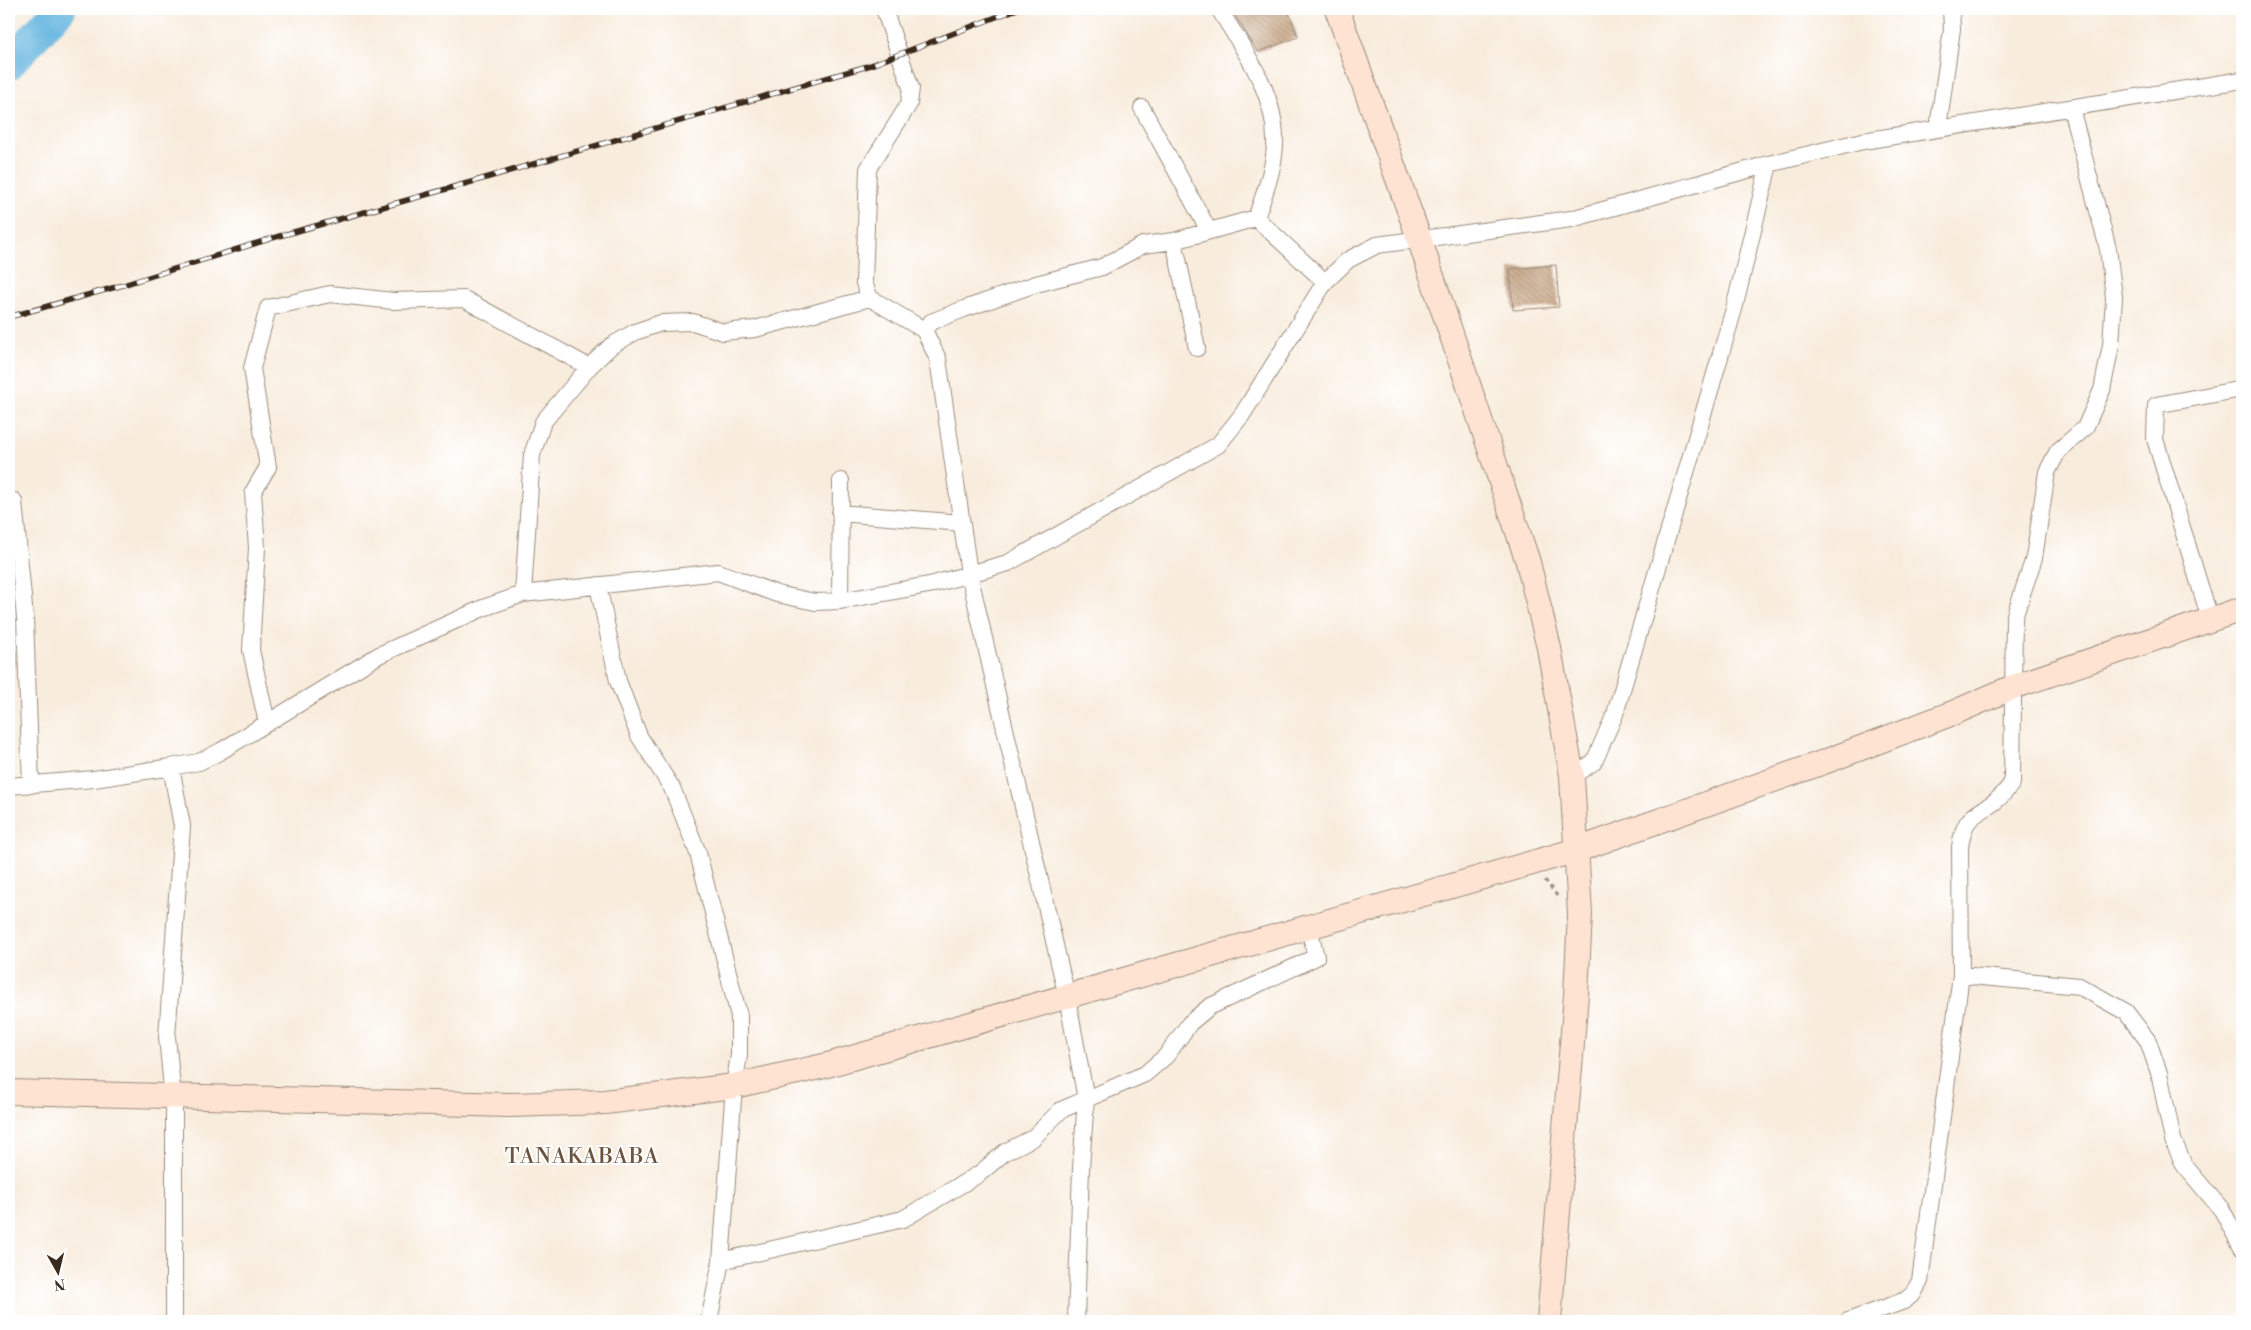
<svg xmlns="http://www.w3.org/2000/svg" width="2251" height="1330" font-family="'Libre Bodoni',serif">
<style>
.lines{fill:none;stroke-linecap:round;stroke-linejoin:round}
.river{stroke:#65b5df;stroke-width:32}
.building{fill:url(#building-back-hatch)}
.street-casing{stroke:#9a8b7d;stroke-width:18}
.secondary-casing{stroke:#9a8b7d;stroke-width:26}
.path{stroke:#9a8b7d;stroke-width:3;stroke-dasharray:4 4;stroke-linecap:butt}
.street{stroke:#fff;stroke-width:16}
.secondary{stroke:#fee3d2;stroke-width:24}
.rail-casing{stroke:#3b2a1e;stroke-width:5.5}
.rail{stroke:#fff;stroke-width:4;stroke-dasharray:11;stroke-linecap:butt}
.labels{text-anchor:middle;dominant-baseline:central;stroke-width:4;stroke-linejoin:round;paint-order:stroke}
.quarter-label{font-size:21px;letter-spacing:1px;fill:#6b533f;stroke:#fff}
</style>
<defs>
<pattern id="building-back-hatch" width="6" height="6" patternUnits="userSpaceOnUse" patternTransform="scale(1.25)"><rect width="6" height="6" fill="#c39f7c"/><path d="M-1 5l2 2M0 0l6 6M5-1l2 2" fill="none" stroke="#a08265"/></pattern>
</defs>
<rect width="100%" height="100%" fill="#fff"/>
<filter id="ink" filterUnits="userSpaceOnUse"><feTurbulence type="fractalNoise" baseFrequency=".02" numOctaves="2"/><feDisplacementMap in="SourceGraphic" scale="10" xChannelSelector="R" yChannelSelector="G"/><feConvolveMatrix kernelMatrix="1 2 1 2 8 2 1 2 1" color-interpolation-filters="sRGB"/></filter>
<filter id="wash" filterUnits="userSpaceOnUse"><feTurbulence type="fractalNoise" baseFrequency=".0096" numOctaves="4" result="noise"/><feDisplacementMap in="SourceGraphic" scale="20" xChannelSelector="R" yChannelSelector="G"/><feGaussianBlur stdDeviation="1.12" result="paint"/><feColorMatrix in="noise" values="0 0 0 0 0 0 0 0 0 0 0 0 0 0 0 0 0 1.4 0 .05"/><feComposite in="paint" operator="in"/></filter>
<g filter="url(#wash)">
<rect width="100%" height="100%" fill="#f8ecdc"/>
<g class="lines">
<!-- river -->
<path class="river" d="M9 64 60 9"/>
</g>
<g id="blocks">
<!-- building -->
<path class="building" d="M1231 9H1300L1289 13 1298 37 1258 52Z
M1556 265 1559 307 1513 310 1510 269Z"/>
</g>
</g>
<g filter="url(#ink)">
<use href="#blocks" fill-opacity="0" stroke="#9a8b7d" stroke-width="1"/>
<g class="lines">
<!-- street casing -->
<g class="street-casing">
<path id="street" d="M884 9 911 88 909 104 868 169 864 283 870 298 924 330 938 359 969 573 1067 997 1086 1099 1081 1168 1076 1321
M1219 9C1244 50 1277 94 1275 145 1274 169 1264 195 1256 218
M1142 108 1209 231
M1938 128 1952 29 1951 9
M1174 241 1197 348
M924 330 931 322 964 309 1036 284 1102 267 1143 245 1174 241 1256 218 1325 282
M14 501 25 618 31 785
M840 513 962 523
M598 585 618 681 639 736 672 788 698 853 739 1016V1055L734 1086 721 1261 709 1321
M523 594 532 455 543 422 589 367 611 346 635 332 661 323 693 322 723 332 755 329 870 298
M840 601 841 481
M2210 619 2155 439 2156 405 2242 389
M267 723 251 650 257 548 253 492 268 467 252 368 268 308 330 294 393 301 464 299 589 367
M171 767 182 826 167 1037 174 1108V1321
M1572 776 1594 762 1615 714 1734 309 1769 164
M9 786 94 779 171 767 199 762 221 751 379 655 483 608 523 594 718 572 777 594 815 602 840 601 934 584 1008 563 1218 445 1242 415 1325 282 1348 260 1377 245 1571 219 1769 164 1863 141 2242 80
M1961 975 2079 986 2126 1012 2148 1041 2159 1073 2173 1140 2184 1165 2222 1210 2242 1248
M721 1261 903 1219 979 1174 1005 1152 1033 1138 1061 1110 1145 1074 1166 1056 1190 1023 1209 1007 1316 957 1309 927
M1848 1321 1904 1301 1913 1294 1920 1281 1961 975 1960 847C1965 812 1975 818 1998 799 2003 795 2008 788 2012 783L2014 618 2034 558 2047 472 2058 451 2085 428 2102 390 2111 345 2114 297 2108 249 2071 108"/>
</g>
<!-- secondary casing -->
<g class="secondary-casing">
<path id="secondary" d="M1337 9 1419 238 1528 562 1549 648 1572 776 1580 914 1576 995 1549 1321
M9 1092 510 1105 605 1102 734 1086 824 1066 1577 850 1824 762 1953 713 2013 687 2242 609"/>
</g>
<!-- path -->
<path class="path" d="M1545 880 1558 897"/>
<!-- street -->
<use href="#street" class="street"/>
<!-- secondary -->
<use href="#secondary" class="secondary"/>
<!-- rail casing -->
<g class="rail-casing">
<path id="rail" d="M9 317 123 285 276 237 482 179 871 65 1017 9"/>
</g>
<!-- rail -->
<use href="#rail" class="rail"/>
</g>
</g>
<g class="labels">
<!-- quarter labels -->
<g class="quarter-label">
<text x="582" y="1157">TANAKABABA</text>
</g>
</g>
<!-- margin -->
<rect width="2251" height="1330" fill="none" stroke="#fff" stroke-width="30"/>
<!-- north arrow -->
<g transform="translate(58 1272) rotate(172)" stroke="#ffffff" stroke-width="4" paint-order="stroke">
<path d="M0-4L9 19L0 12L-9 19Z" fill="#3b2a1e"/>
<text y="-8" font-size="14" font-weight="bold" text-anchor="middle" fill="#3b2a1e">N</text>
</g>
</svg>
